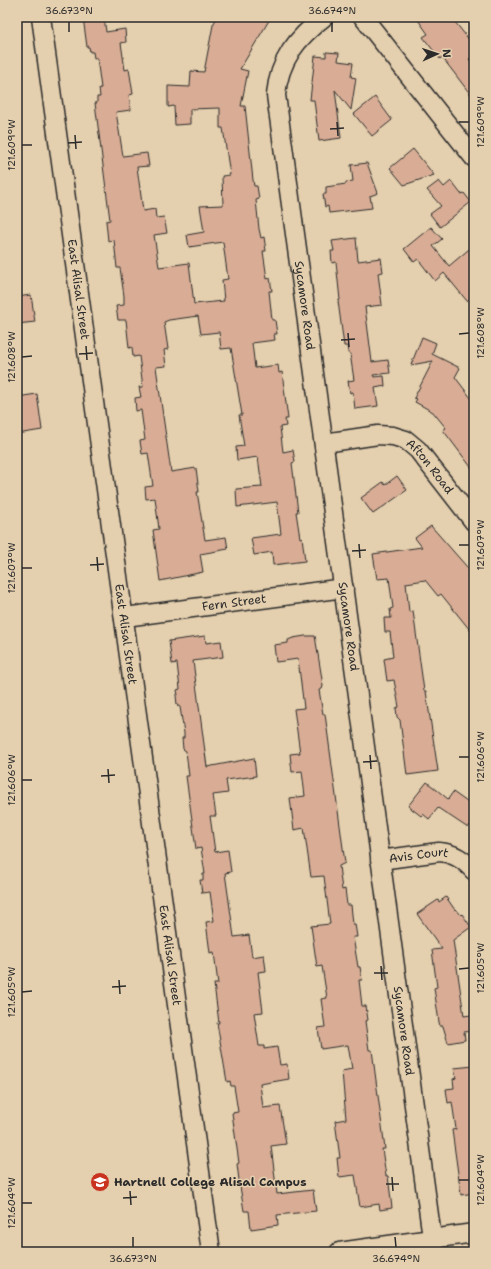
<svg xmlns="http://www.w3.org/2000/svg" width="491" height="1269" font-family="'Shantell Sans',sans-serif">
<style>
.building{fill:#d9ad95;stroke:#2b2b2b}
.lines{fill:none;stroke-linecap:round;stroke-linejoin:round}
.minor-casing{stroke:#2b2b2b;stroke-width:21}
.minor{stroke:#e4cfae;stroke-width:18}
.ticks{fill:none;stroke:#2b2b2b;stroke-width:1.5}
.labels{text-anchor:middle;dominant-baseline:central;stroke-width:3;stroke-linejoin:round;paint-order:stroke}
.street-label{font-size:12px;fill:#2b2b2b;stroke:#e4cfae}
.poi-label{font-size:12px;font-weight:bold;fill:#2b2b2b;stroke:#e4cfae;text-anchor:start}
.neatline{fill:none;stroke:#2b2b2b;stroke-width:1.5}
.ticks-label{font-size:10px;text-anchor:middle;fill:#2b2b2b}
</style>
<rect width="100%" height="100%" fill="#e4cfae"/>
<filter id="ink" filterUnits="userSpaceOnUse"><feTurbulence type="fractalNoise" baseFrequency=".025" numOctaves="2"/><feDisplacementMap in="SourceGraphic" scale="8" xChannelSelector="R" yChannelSelector="G"/><feConvolveMatrix kernelMatrix="1 2 1 2 8 2 1 2 1" color-interpolation-filters="sRGB"/></filter>
<g filter="url(#ink)">
<!-- building -->
<path class="building" d="M83 17H104L106 32 125 29 126 42 121 43 125 70 129 69 133 94 129 95 131 110 116 112 123 156 147 153 149 166 137 167 143 211 155 209 156 218 164 217 167 233 154 235 159 267 189 263 194 304 224 301 222 280 228 279 223 242 189 247 187 235 204 232 200 206 223 205 222 176 230 175 223 128H220V108L190 109V124L175 125 174 106 168 107V86L190 87 191 71 204 72 213 25 217 17H271L240 69 248 71 241 106H245L253 180 254 186H257L259 199 256 200 259 229 261 238 264 237 266 251H263L267 279 270 278 272 291H269L272 320H275L277 334H274L275 340 252 343 255 368 278 365 279 373 282 372 288 419H285L286 426 280 427 283 452 293 450 295 462 292 463 298 512H296L300 538 302 537 305 561 273 565 272 552 254 555 251 538 281 534 277 502 237 507 236 489 262 487 258 457 237 460 236 447 244 446 239 415H242L231 348 221 349 219 332 201 334 198 316 169 320 164 322 168 349 164 350 166 366 156 367 171 472 196 468 199 492H197L205 540 226 537 228 549 200 554 203 572 160 581 153 530 159 529 155 498 146 499 145 487 153 486 148 453 142 454 140 441 145 440 141 410 136 411 135 398 141 397 139 387H143L139 356 133 357 132 347 129 348 126 320H118L116 306 124 305V296L120 268H117L114 240 108 241 106 221 110 220 95 103H97V97H100L99 88H101L97 58H94L93 52H90L89 47H87Z
M416 17H451L474 46V55L469 59 474 66V99L442 57 440 59 423 37 428 34Z
M326 52 339 53 338 61 353 63 351 77 356 78 351 110 335 90 341 138 319 141 314 100H310L315 56 326 57Z
M375 97 392 120 372 136 354 114Z
M413 149 434 175 404 185 390 168Z
M367 163 378 193 370 196 372 208 329 213 328 206 325 207 323 194H326V187L346 184V182L353 181 351 165Z
M439 181 444 187 451 181 461 194 464 193 471 202 440 227 430 214 441 206 427 190Z
M431 227 442 239 433 246 449 266 474 245V295L467 301 444 273 435 281 418 259 414 262 404 249Z
M356 238 358 261 381 258 383 272 378 273 382 305 365 307 372 362 388 360 390 373 373 375 374 377 384 376 385 386 375 388 378 406 355 409 353 392 350 393 348 381 354 380 350 353H348L347 346H344L338 301 340 300 336 262 332 263 331 251H334L332 241Z
M31 295 35 322 17 324V297Z
M422 337 436 343 432 354 460 368 455 377 474 402V471L443 430 446 428 433 412 415 402 417 399 414 398 433 361 411 365Z
M37 394 42 430 17 434V397Z
M397 476 407 490 373 514 361 498 383 482 385 485Z
M431 526 474 575V635L441 594 438 596 425 580 406 583 409 612 413 611 424 691H426L438 771 407 775 400 720 397 717 396 708 399 707 394 680 387 681 384 659 393 657 390 632H385L384 618H391L390 609 393 608 389 578 377 579 373 554 422 547 415 538Z
M205 636 206 643 221 641 223 657 193 661 207 767 254 758 256 776 226 780 228 793 213 795 216 816H210L215 852 228 850 231 872 225 873 234 937 249 935 252 957 264 955 266 971 258 972 263 1012 254 1013 259 1046H264V1049L277 1047 280 1065 287 1064 289 1079 260 1084 263 1108 280 1106 286 1144 271 1146 277 1194 313 1190 316 1211 277 1215 278 1225 251 1229 249 1211H244L239 1180 237 1164 239 1163 232 1113 238 1112 234 1086H231L230 1081 227 1082 217 1023H219L214 984H218L214 952 210 953 206 922 214 921 210 892 202 893 200 880H203V874H205L201 848 196 849 186 776H189L186 751 183 749 182 738H184V733L180 707 177 705 176 695H178L177 690 180 689 177 663 172 664 169 641Z
M305 636H315L321 673 323 686 322 689 319 690 323 714H325L345 863 339 866 342 890 345 889 347 905H351L353 924H355L357 937H353L358 967H360L362 980H359L362 1006H366L368 1020 365 1021 369 1050H372L385 1149H382L386 1176H388L392 1208 380 1210 379 1204 360 1207 355 1175 339 1177 337 1158H340L335 1121 346 1119 342 1071 352 1069 348 1045 321 1049 318 1028 325 1027 321 999 327 998 322 966 317 967 311 926 330 924 324 876 311 877 304 828 294 830 290 798 305 796 302 771 292 772 290 754 300 753 294 709 304 708 298 659 276 662 274 645 288 643V640L293 638Z
M427 782 448 799 453 792 474 807V828L470 825 468 828 438 808 429 819 423 814 421 816 408 806Z
M446 897 455 910 456 909 461 915 462 914 471 927 453 940 464 1016 471 1015 473 1031 464 1032 465 1040 448 1043 443 1026H440L439 1022 434 988 437 987 432 950 442 949 417 914 438 900 439 902Z
M474 1066V1193L461 1195 452 1130 456 1129 452 1102 448 1103 446 1089 454 1088 453 1079 456 1078 454 1068Z"/>
<g class="lines">
<!-- minor casing -->
<g class="minor-casing">
<g id="minor">
<path id="s1" d="M41 17 211 1252"/>
<path id="s2" d="M324 17C297 38 279 60 276 95L434 1252"/>
<path d="M363 17 474 158"/>
<path id="s3" d="M324 443 378 435 393 436 406 440 418 450 474 522"/>
<path id="s4" d="M125 617 344 588"/>
<path id="s5" d="M380 860 439 852C454 853 464 860 474 871"/>
<path d="M339 1252 474 1233"/>
</g>
</g>
<!-- minor -->
<use href="#minor" class="minor"/>
</g>
</g>
<!-- ticks -->
<path class="ticks" d="M69 22V32M332 22V32M337 122 338 136M459 122H469M330 129 344 128M75 135 76 149M68 143 82 142M22 145H32M348 333 349 347M459 334 469 333M341 340 355 339M86 346 87 360M79 354 93 353M22 357 32 356M359 544 360 558M459 545H469M352 551 366 550M97 557 98 571M90 565 104 564M22 568H32M370 755 371 769M459 757H469M363 762 377 761M108 769 109 783M101 776 115 775M22 780H32M381 966 382 980M459 969 469 968M374 973H388M119 980 120 994M112 987 126 986M22 992 32 991M392 1177 393 1191M459 1180H469M386 1184H399M130 1191 131 1205M123 1198 137 1197M22 1203H32M133 1237V1247M395 1237 396 1247"/>
<!-- icons -->
<defs>
<g id="university-disc" transform="scale(1)"><circle r="9.5" fill="#c8321e" stroke="#e4cfae"/><path d="M0-5L7-2L0 1L-7-2ZM-4 1L0 2.5L4 1V4Q0 6-4 4Z" fill="#fff"/></g>
</defs>
<g fill-rule="evenodd">
<use href="#university-disc" x="100" y="1182"/>
</g>
<g class="labels">
<!-- street labels -->
<g class="street-label">
<text stroke="none"><textPath href="#s1" startOffset="275">East Alisal Street</textPath></text>
<text stroke="none"><textPath href="#s2" startOffset="307">Sycamore Road</textPath></text>
<text stroke="none"><textPath href="#s3" startOffset="119">Afton Road</textPath></text>
<text stroke="none"><textPath href="#s4" startOffset="110">Fern Street</textPath></text>
<text stroke="none"><textPath href="#s2" startOffset="631">Sycamore Road</textPath></text>
<text stroke="none"><textPath href="#s1" startOffset="623">East Alisal Street</textPath></text>
<text stroke="none"><textPath href="#s5" startOffset="39">Avis Court</textPath></text>
<text stroke="none"><textPath href="#s1" startOffset="947">East Alisal Street</textPath></text>
<text stroke="none"><textPath href="#s2" startOffset="1039">Sycamore Road</textPath></text>
</g>
<!-- poi labels -->
<g class="poi-label">
<text x="114" y="1182">Hartnell College Alisal Campus</text>
</g>
</g>
<!-- margin -->
<rect width="491" height="1269" fill="none" stroke="#e4cfae" stroke-width="44"/>
<!-- north arrow -->
<g transform="translate(437 54) rotate(87)" stroke="#e4cfae" stroke-width="3" paint-order="stroke">
<path d="M0-3L7 15L0 10L-7 15Z" fill="#2b2b2b"/>
<text y="-6" font-size="11" font-weight="bold" text-anchor="middle" fill="#2b2b2b">N</text>
</g>
<rect x="22" y="22" width="447" height="1225" class="neatline"/>
<g class="ticks-label">
<text x="69" y="14">36.673°N</text>
<text x="332" y="14">36.674°N</text>
<text transform="translate(480 122) rotate(-90)" y="4">121.609°W</text>
<text transform="translate(11 145) rotate(-90)" y="4">121.609°W</text>
<text transform="translate(480 333) rotate(-90)" y="4">121.608°W</text>
<text transform="translate(11 357) rotate(-90)" y="4">121.608°W</text>
<text transform="translate(480 545) rotate(-90)" y="4">121.607°W</text>
<text transform="translate(11 568) rotate(-90)" y="4">121.607°W</text>
<text transform="translate(480 757) rotate(-90)" y="4">121.606°W</text>
<text transform="translate(11 780) rotate(-90)" y="4">121.606°W</text>
<text transform="translate(480 968) rotate(-90)" y="4">121.605°W</text>
<text transform="translate(11 992) rotate(-90)" y="4">121.605°W</text>
<text transform="translate(480 1180) rotate(-90)" y="4">121.604°W</text>
<text transform="translate(11 1203) rotate(-90)" y="4">121.604°W</text>
<text x="133" y="1262">36.673°N</text>
<text x="396" y="1262">36.674°N</text>
</g>
</svg>
